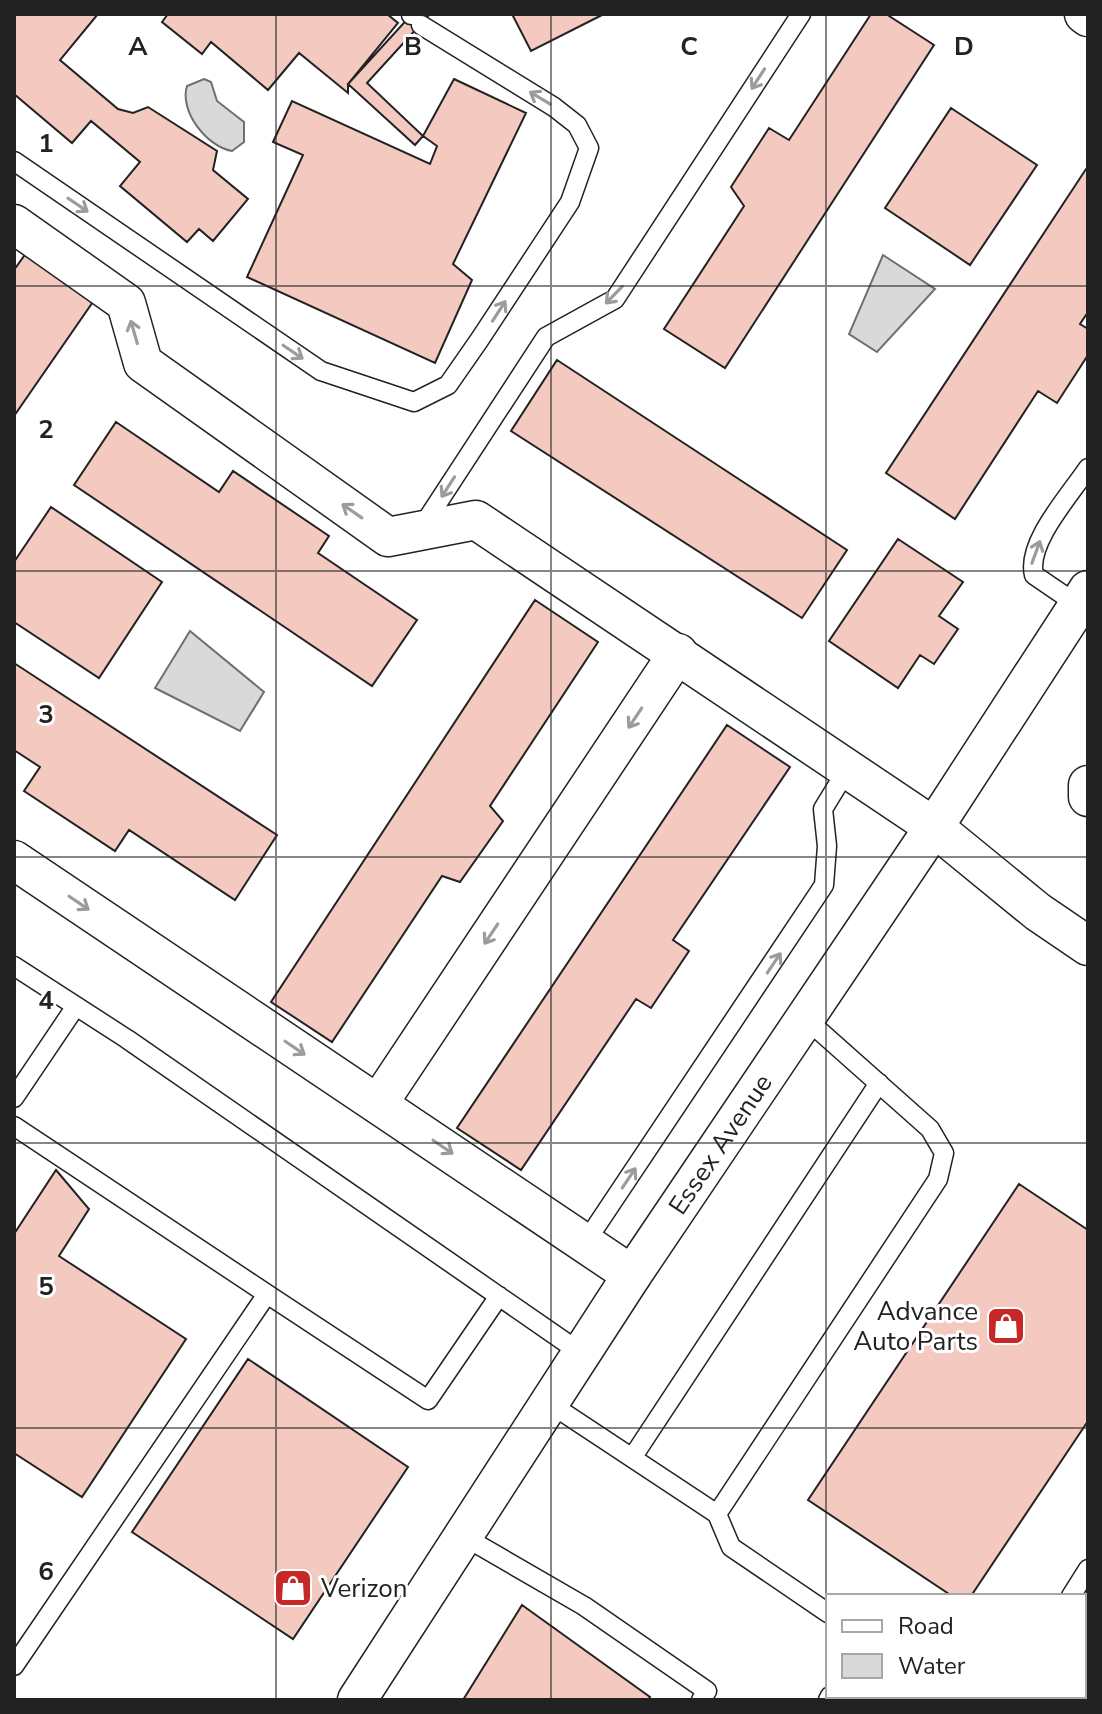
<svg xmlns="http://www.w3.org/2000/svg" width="1102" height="1714" font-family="'Nunito Sans',sans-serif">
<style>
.water{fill:#d9d9d9;stroke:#6f6f6f;stroke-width:2}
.building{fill:#f3c9c0;stroke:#222;stroke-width:2}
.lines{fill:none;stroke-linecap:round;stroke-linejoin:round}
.service-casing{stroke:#222;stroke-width:21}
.minor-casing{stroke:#222;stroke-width:41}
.service{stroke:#fff;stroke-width:18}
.minor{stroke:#fff;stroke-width:38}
.oneway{stroke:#9c9c9c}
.grid{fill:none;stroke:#222;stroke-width:2;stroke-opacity:0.55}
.labels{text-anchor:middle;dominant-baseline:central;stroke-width:6;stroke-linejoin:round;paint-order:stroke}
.street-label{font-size:26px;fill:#222;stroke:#fff}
.poi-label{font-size:26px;fill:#222;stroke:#fff;text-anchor:end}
.grid-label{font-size:26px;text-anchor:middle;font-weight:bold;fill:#222;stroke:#fff;stroke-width:6;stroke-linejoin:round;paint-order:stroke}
</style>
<rect width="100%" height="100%" fill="#fff"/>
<!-- water -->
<path class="water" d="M204 79 211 82 217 101 244 122V142L232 151C207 147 179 111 187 86Z
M883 255 935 289 877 352 849 334Z
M190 631 264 692 240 731 155 688Z"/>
<!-- building -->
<path class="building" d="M14 14H98L60 60 118 109 133 113 148 107 217 151 213 170 248 199 213 241 199 229 187 242 120 186 140 162 91 121 72 143 14 94Z
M168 14H387L398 23 348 84V93L299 53 268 90 211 42 202 54 162 22Z
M412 14H430L367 83 423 136 415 145 348 84Z
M512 14H604L531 51Z
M871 14H886L934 45 725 368 664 329 744 206 731 187 769 128 789 140Z
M454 79 526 113 453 264 472 280 435 363 247 277 303 155 273 142 292 101 430 164 437 146 423 136Z
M951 108 1037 165 970 265 885 208Z
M1088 166V312L1080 324 1088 329V355L1057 403 1038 391 955 519 886 473Z
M29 249 97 296 14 416V270Z
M557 360 847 550 802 618 511 431Z
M116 422 219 492 233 471 329 536 318 553 417 620 372 686 74 485Z
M51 507 162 582 99 678 14 622V562Z
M898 539 963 582 939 616 958 629 934 664 920 655 898 688 829 641Z
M535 600 598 642 490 806 503 821 460 882 442 876 332 1042 271 1002Z
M14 663 277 835 235 900 129 830 115 851 24 791 40 767 14 750Z
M727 725 790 767 673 940 689 951 651 1008 636 999 521 1170 457 1128Z
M56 1170 89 1209 59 1256 186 1339 82 1497 14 1453V1234Z
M1019 1184 1088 1230V1421L971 1596H952L808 1500Z
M248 1359 408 1467 293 1639 132 1532Z
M522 1605 650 1697 648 1700H463Z"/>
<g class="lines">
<!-- service casing -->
<g class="service-casing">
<path id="service" d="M411 14V15
M14 161 321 371 414 402 448 385 480 339 570 202 589 148 577 125 554 107 421 25
M420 530 546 337 615 299 801 14
M1078 605 1034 575C1026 543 1070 495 1088 468
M14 966 127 1039 581 1353
M805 1018 930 1129 944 1153 938 1179 717 1514 731 1547 828 1613
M14 1098 76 1006
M14 1126 267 1294 14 1666
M585 1243 824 885 827 846 823 809 848 768
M267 1294 428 1400 499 1296
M549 1403 717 1514
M632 1458 879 1083
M463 1536 584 1606 707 1691 701 1700
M1071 1596 1088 1569
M828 1700 830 1696
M1004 1700 1007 1696"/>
</g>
<!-- minor casing -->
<g class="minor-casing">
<g id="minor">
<path d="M1084 14 1088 17"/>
<path d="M14 224 126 303 143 363 388 537 476 520 934 827 1038 912 1088 946"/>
<path d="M1088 785V797"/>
<path d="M14 860 632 1275"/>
<path d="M378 1104 678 653"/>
<path id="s1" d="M357 1700 632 1275 934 827 1088 590"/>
</g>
</g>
<!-- service -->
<use href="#service" class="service"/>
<!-- minor -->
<use href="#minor" class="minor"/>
</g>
<!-- one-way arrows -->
<defs><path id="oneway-shaft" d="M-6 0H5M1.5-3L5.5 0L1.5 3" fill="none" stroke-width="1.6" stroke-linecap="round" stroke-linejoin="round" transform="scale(2)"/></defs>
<g class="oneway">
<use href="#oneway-shaft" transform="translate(758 79) rotate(123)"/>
<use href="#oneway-shaft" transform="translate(540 98) rotate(-149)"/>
<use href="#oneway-shaft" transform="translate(78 205) rotate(34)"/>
<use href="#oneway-shaft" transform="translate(614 295) rotate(134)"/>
<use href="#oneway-shaft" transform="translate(499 311) rotate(-57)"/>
<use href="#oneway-shaft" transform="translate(134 332) rotate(-106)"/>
<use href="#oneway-shaft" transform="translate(293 352) rotate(34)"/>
<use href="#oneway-shaft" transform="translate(448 487) rotate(123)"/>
<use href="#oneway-shaft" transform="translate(352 511) rotate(-145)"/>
<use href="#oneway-shaft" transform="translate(1036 552) rotate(-70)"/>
<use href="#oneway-shaft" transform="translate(635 718) rotate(124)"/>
<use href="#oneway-shaft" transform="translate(79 903) rotate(34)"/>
<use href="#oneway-shaft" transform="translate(491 934) rotate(124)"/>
<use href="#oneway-shaft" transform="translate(774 963) rotate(-56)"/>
<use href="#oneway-shaft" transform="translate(295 1048) rotate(34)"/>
<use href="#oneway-shaft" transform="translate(443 1147) rotate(34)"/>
<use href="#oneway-shaft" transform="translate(629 1178) rotate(-56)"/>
</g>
<!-- grid -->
<path class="grid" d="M276 14V1700M551 14V1700M826 14V1700M14 286H1088M14 571H1088M14 857H1088M14 1143H1088M14 1428H1088"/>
<!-- icons -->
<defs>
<g id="shop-square" transform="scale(2)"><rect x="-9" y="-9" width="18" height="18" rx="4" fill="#c62828" stroke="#fff"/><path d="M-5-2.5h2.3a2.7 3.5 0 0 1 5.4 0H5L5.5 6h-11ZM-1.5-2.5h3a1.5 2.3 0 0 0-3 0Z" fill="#fff"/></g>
</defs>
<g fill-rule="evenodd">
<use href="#shop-square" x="1006" y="1326"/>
<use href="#shop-square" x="293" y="1588"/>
</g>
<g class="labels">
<!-- street labels -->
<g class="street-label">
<text stroke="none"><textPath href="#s1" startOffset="664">Essex Avenue</textPath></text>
</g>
<!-- poi labels -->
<g class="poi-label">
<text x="978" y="1311">Advance<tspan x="978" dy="30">Auto Parts</tspan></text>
<text x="321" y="1588" text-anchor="start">Verizon</text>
</g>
</g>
<g class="grid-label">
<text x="138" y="55">A</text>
<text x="413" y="55">B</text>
<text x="689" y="55">C</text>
<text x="964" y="55">D</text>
<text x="46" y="152">1</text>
<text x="46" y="438">2</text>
<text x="46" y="723">3</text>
<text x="46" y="1009">4</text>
<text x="46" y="1295">5</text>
<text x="46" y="1580">6</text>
</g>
<!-- border -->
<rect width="1102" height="1714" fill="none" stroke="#222222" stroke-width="32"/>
<!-- legend -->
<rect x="826" y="1594" width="260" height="104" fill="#ffffff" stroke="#a7a7a7" stroke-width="2"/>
<rect x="842" y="1620" width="40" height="12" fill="#ffffff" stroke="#a7a7a7" stroke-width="2"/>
<text x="898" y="1634" font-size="24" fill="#222222">Road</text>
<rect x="842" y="1654" width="40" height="24" fill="#d9d9d9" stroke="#a7a7a7" stroke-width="2"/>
<text x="898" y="1674" font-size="24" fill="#222222">Water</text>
</svg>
